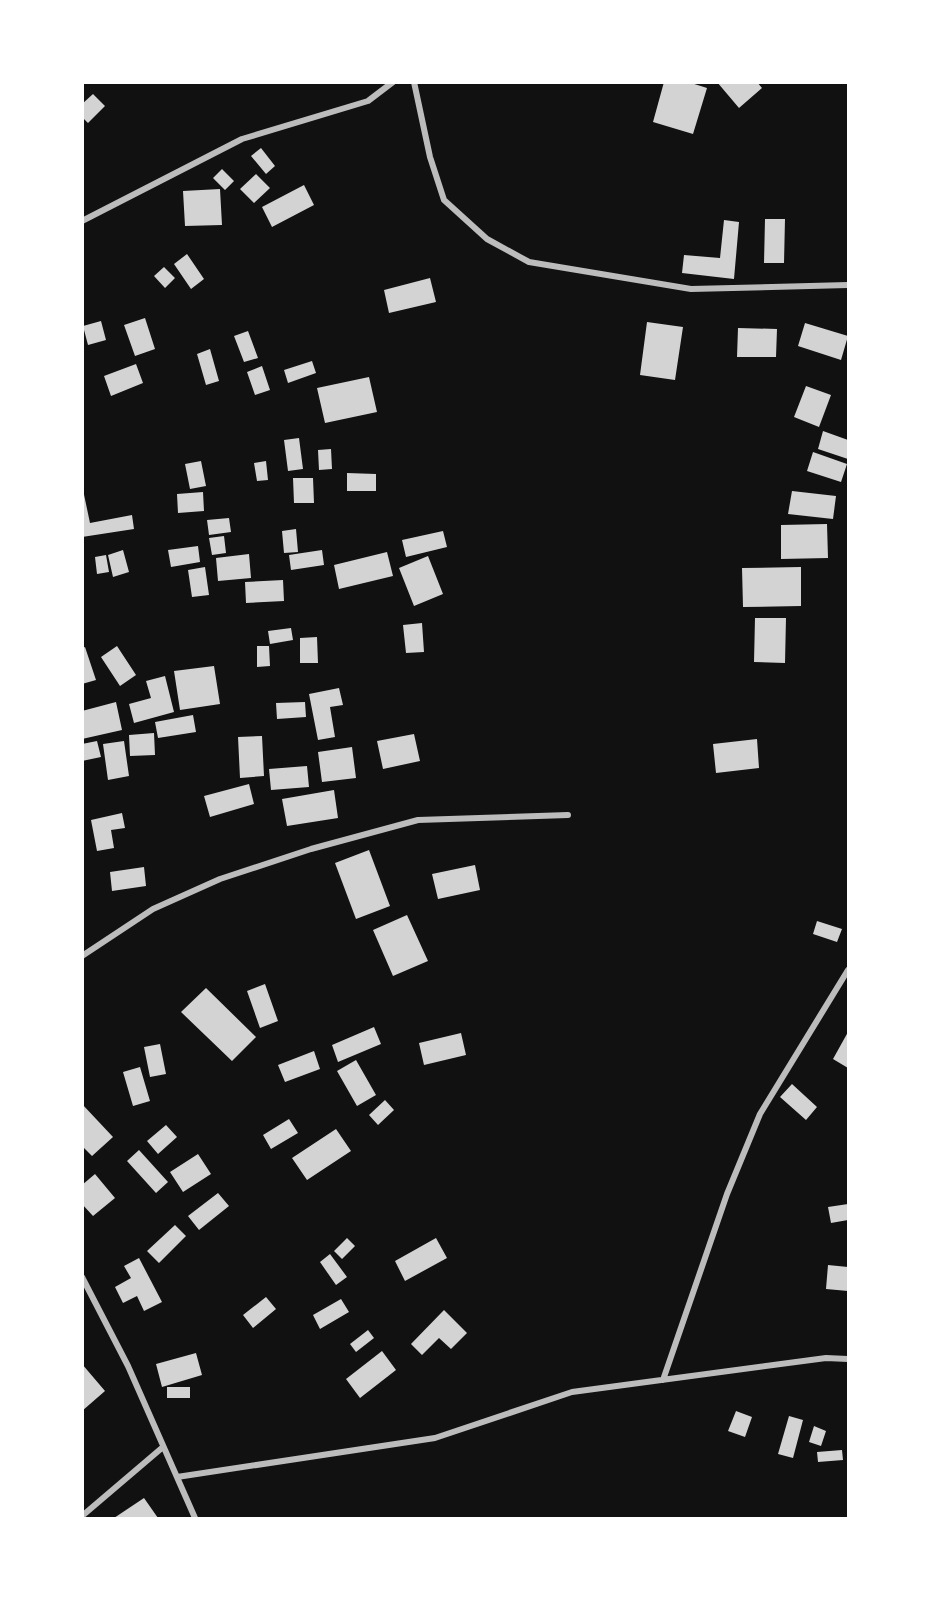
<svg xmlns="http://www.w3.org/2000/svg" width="931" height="1601" font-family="Raleway,sans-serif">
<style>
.building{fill:#d3d3d3}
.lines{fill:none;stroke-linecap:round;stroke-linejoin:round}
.minor{stroke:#bcbcbc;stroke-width:6}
</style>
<rect width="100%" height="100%" fill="#111"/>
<!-- building -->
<path class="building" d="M664 82H688L707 88 693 134 653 122Z
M717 82H757L762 88 739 108Z
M93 94 105 106 88 123 82 117V104Z
M261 148 275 166 266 174 251 156Z
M222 169 234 181 225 190 213 178Z
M256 174 270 188 254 203 240 189Z
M304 185 314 205 272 227 262 207Z
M220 189 222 225 185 226 183 191Z
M765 219H785L784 263H764Z
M724 220 739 222 734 279 682 273 684 255 720 258Z
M187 254 204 279 191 289 174 264Z
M164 267 175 278 165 288 154 276Z
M430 278 436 302 389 313 384 290Z
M145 318 155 349 135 356 124 325Z
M101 321 106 340 88 345 83 326Z
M647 322 683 327 675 380 640 375Z
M805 323 848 336 841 360 798 346Z
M738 328 777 329 776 357H737Z
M248 331 258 358 244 362 234 336Z
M210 349 219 381 206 385 197 354Z
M312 361 316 373 288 383 284 370Z
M136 364 143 383 111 396 104 376Z
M262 366 270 390 255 395 247 372Z
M369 377 377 412 325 423 317 388Z
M806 386 831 395 819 427 794 417Z
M823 431 848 440V459L818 449Z
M299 438 303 469 288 471 284 440Z
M331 449 332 469 319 470 318 450Z
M813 452 847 464 841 482 807 471Z
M201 461 206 486 190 489 185 464Z
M266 461 268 480 257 481 254 463Z
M347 473 376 474V491H347Z
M293 478H313L314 503H294Z
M82 485 90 523 132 515 134 529 82 537Z
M792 491 836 496 833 519 788 514Z
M203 492 204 511 178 513 177 494Z
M229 518 231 532 209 535 207 520Z
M827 524 828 558 781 559V525Z
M296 529 298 552 284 553 282 531Z
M443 531 447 547 406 557 402 540Z
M224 536 226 553 212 555 209 538Z
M198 546 200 562 171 567 168 550Z
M123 550 129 572 113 577 108 555Z
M322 550 324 565 291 570 289 555Z
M387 552 393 576 339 589 334 565Z
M249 554 251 578 218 581 216 558Z
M106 555 109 572 97 574 95 557Z
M428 556 443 594 414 606 399 568Z
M205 567 209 595 192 597 188 570Z
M801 567V606L743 607 742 568Z
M283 580 284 601 246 603 245 582Z
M755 618H786L785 663 754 662Z
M422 623 424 652 406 653 403 625Z
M291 628 293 640 270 644 268 631Z
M317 637 318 663H300V638Z
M117 646 136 675 120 686 101 657Z
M257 646H269L270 666 257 667Z
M85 647 96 680 82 684V648Z
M214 666 220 704 180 710 174 671Z
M165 676 174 712 134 723 129 704 151 698 146 681Z
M339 688 343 705 330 707 335 737 318 740 309 694Z
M116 702 122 730 82 739V711Z
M305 702 306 717 277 719 276 703Z
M193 715 196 732 158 738 155 722Z
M154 733 155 755 130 756 129 735Z
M414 734 420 761 383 769 377 741Z
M262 736 264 776 240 778 238 737Z
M757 739 759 768 716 773 713 744Z
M97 741 101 757 82 761V744Z
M124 741 129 776 108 780 103 744Z
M352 747 356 778 322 782 318 752Z
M307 766 309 787 271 790 269 769Z
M249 784 254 804 210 817 204 796Z
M334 790 338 818 287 826 282 799Z
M122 813 125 828 111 830 114 848 97 851 91 820Z
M369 850 390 906 356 919 335 863Z
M475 865 480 890 438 899 432 874Z
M144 867 146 886 112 891 110 872Z
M407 915 428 961 393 976 373 930Z
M817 921 842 929 837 942 813 934Z
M265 984 278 1021 260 1028 247 991Z
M206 988 256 1037 232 1061 181 1012Z
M374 1027 381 1044 338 1062 332 1045Z
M848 1032V1068L833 1059Z
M461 1033 466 1055 424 1065 419 1043Z
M160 1044 166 1074 150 1077 144 1047Z
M314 1051 320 1069 285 1082 278 1065Z
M356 1060 376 1095 357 1106 337 1071Z
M140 1067 150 1101 133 1106 123 1072Z
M792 1084 817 1107 806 1120 780 1097Z
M385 1100 394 1110 378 1125 369 1115Z
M82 1104 113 1137 92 1156 84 1148 82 1149Z
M289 1119 298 1133 271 1149 263 1135Z
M166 1125 177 1137 158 1154 147 1141Z
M336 1129 351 1151 307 1180 292 1158Z
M139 1150 168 1182 156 1193 127 1161Z
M198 1154 211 1174 183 1192 170 1172Z
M95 1174 115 1198 93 1216 82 1204V1185Z
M218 1193 229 1206 199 1230 188 1216Z
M848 1204V1220L831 1223 828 1207Z
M175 1225 186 1236 159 1263 147 1251Z
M347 1238 355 1246 342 1259 334 1251Z
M436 1238 447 1258 405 1281 395 1261Z
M330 1254 347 1277 336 1285 320 1262Z
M139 1258 162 1302 144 1311 137 1296 123 1303 115 1287 131 1278 124 1266Z
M828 1265 848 1267V1291L826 1289Z
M266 1297 276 1309 253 1328 243 1315Z
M341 1299 349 1312 320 1329 313 1315Z
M444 1310 467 1333 451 1349 439 1338 422 1355 411 1344Z
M368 1330 374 1338 356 1352 350 1344Z
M382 1351 396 1370 360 1398 346 1379Z
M196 1353 202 1375 162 1387 156 1364Z
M82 1364 105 1391 82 1411Z
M167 1387H190V1398H167Z
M736 1411 752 1417 745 1437 728 1431Z
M789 1416 803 1420 793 1458 778 1454Z
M814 1426 826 1431 821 1446 809 1442Z
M842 1450 843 1460 818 1462 817 1452Z
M144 1498 158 1518H114Z"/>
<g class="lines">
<!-- minor -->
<path class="minor" d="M414 82 430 157 444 200 487 239 529 262 691 289 848 285
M82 221 242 139 368 101 393 82
M82 956 153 909 220 879 311 849 418 820 568 815
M82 1277 128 1366 195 1518
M663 1380 727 1194 760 1114 848 970
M177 1477 435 1438 572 1392 826 1358 848 1359
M82 1516 163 1447"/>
</g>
<!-- border -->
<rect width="931" height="1601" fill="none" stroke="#ffffff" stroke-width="168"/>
</svg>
